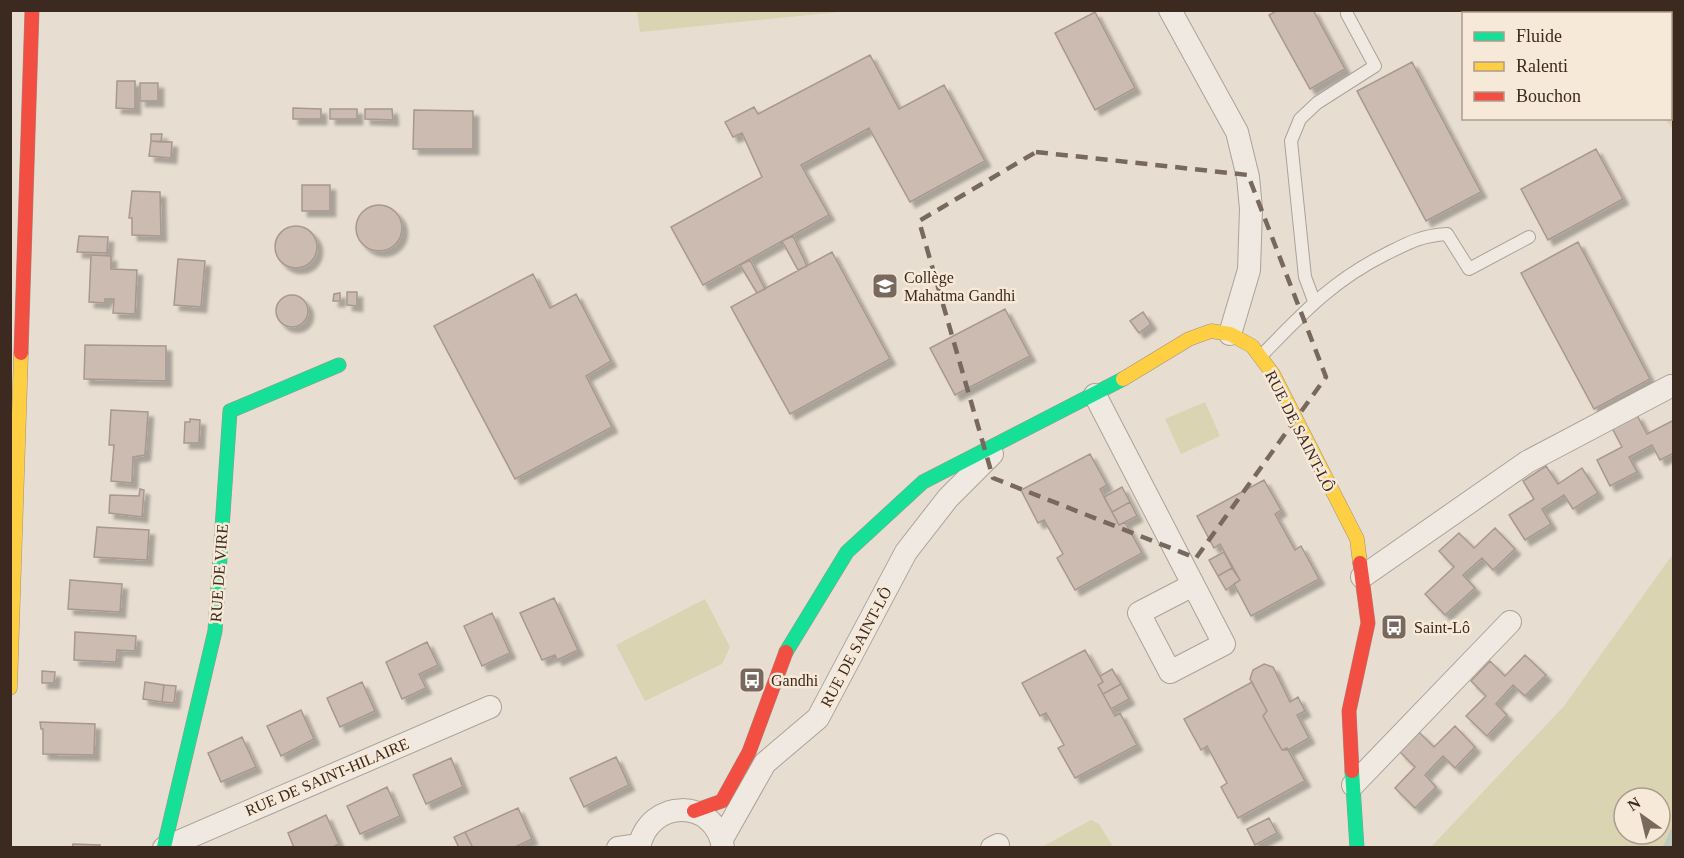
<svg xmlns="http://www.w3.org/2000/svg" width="1684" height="858" font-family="Georgia,serif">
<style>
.green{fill:#dad4b2;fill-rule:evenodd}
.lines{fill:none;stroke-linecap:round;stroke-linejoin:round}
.stream{stroke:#bbccbf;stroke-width:8}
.building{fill:#cbbbb1;stroke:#a8988f;stroke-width:1.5;filter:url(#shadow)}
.lane-casing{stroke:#aca299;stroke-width:14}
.street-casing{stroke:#aca299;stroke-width:24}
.fast-casing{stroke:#9c9288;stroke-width:15}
.slow-casing{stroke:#9c9288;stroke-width:15}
.jam-casing{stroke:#9c9288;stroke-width:15}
.lane{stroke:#efe9e2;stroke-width:12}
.street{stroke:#efe9e2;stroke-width:22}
.fast{stroke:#16e098;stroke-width:14}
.slow{stroke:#ffcf43;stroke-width:14}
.jam{stroke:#f24e42;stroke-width:14}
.marked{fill:none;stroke:#78685e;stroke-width:4.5;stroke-dasharray:12 8;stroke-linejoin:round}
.labels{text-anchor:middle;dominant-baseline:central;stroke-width:5;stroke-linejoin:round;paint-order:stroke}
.poi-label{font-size:16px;fill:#3c2920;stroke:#f7e9d7;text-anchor:start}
.street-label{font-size:16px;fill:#3c2920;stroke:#f7e9d7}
</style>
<defs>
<filter id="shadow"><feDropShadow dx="5.5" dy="5.5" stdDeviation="1.5" flood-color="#0004"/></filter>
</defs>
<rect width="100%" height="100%" fill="#e7ddd0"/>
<!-- green -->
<path class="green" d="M637 11V10L849 11 640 32Z
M1591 11H1673V129L1665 119 1670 118V14H1592Z
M1205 402 1220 436 1181 454 1165 419Z
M1673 554V847H1431L1564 706ZM1624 798H1660V834H1624Z
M705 599 730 647 722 664 645 701 616 645Z
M1091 820 1099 824 1113 847H1042Z"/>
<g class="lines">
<!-- stream -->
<path class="stream" d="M1667 848 1674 832"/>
</g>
<!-- building -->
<path class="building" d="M1278 10H1313L1345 69 1310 89 1269 15Z
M1095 12 1135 88 1095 110 1055 33Z
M870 55 899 109 944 85 985 161 910 202 869 128 801 165 829 215 703 285 671 227 762 177 742 133 733 137 725 122 754 107 758 114Z
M1412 62 1481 192 1426 221 1357 91Z
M117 81H135V109L116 108Z
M140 83H158V101H140Z
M293 108 321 109V119H293Z
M330 109H357V119H330Z
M365 109H392L393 120 365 119Z
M414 110 473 111V149H413Z
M151 134H162L161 142 151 141Z
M151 141 172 142 171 158 149 156Z
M1596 149 1623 199 1548 240 1521 189Z
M302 185H330V211H302Z
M132 191 160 192 161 236 132 235V218H129Z
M356 228a23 23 0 1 1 46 0a23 23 0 1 1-46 0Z
M275 247a21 21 0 1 1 42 0a21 21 0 1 1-42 0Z
M79 236 108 237 107 253 77 252Z
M793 236 807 266 798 270 782 241Z
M1578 242 1650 379 1594 409 1521 273Z
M832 252 890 359 790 414 731 307Z
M91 255 111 256V269L137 270 135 314 113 313 114 299H105V303L89 302Z
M178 259 205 261 201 307 174 305Z
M750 260 765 289 757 293 740 265Z
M533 274 550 308 576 294 611 361 586 376 612 427 515 479 434 326Z
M347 292H357V306L347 305Z
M340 293V301H333L334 294Z
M276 311a16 16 0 1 1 32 0a16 16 0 1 1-32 0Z
M1005 309 1030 356 955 395 930 348Z
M1143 312 1151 324 1139 333 1130 321Z
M85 345 166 346V381L84 379Z
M111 410 148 412 145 455 133 457 132 483 111 481 114 445H109Z
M1637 415 1647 434 1674 420V453L1660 460 1652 445 1629 457 1637 472 1610 486 1597 460 1622 447 1612 428Z
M190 419 200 420 199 443H184L185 422H190Z
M1090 454 1107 485 1100 489 1119 525 1125 522 1142 553 1075 590 1057 558 1063 554 1044 520 1038 523 1021 490Z
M1546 466 1558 484 1582 468 1598 493 1573 509 1564 495 1542 509 1551 524 1525 540 1509 515 1534 499 1523 481Z
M1264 480 1281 510 1275 514 1295 550 1301 546 1319 579 1251 616 1234 584 1240 580 1220 544 1214 548 1197 516Z
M1122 487 1130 502 1112 512 1104 497Z
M140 489 144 490 142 517 109 513 110 495 139 496Z
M1130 502 1137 516 1119 525 1112 512Z
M97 527 149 530 147 560 94 557Z
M1495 528 1515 549 1493 570 1482 558 1463 575 1475 588 1445 615 1425 594 1454 567 1439 551 1459 533 1474 548Z
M1224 552 1232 568 1218 576 1209 560Z
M1232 568 1240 580 1226 590 1218 576Z
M70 580 122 584 120 612 68 609Z
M554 598 578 650 557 660 555 655 542 660 520 613Z
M492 613 510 653 482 666 464 626Z
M75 632 136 636 135 651 117 650 116 662 74 660Z
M427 642 438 665 419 674 426 688 402 699 386 662Z
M1085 650 1103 682 1098 685 1115 716 1120 713 1137 745 1075 778 1058 748 1064 745 1046 713 1040 716 1022 683Z
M1525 655 1546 675 1525 696 1513 685 1496 704 1507 715 1487 736 1466 716 1486 696 1471 681 1490 661 1505 676Z
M1264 664 1273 667 1290 702 1298 697 1305 711 1297 715 1309 738 1288 750H1282L1263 716 1267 711 1250 679 1253 670Z
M1112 669 1121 684 1103 694 1098 685 1103 682 1100 676Z
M42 671 55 672 54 683H42Z
M145 682 164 685 162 702 143 699Z
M362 682 375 711 340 727 327 698Z
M1252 682 1267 711 1263 716 1282 750 1287 748 1305 781 1238 818 1221 787 1227 783 1207 746 1201 750 1184 719Z
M1121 684 1129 699 1111 709 1103 694Z
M164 685 176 686 174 703 162 702Z
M301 710 314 739 281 756 267 726Z
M40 722 95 724 94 755 43 754V729H41Z
M1455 726 1475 747 1455 768 1443 756 1425 775 1436 787 1415 808 1395 788 1415 767 1400 752 1419 732 1434 747Z
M242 737 256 767 221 782 208 753Z
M616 757 629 785 584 807 570 778Z
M451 758 463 787 426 804 413 775Z
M387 787 400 816 360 834 347 806Z
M518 808 532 839 513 848H473L465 832Z
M326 815 339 844 331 848H294L288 833Z
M1269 818 1277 833 1255 845 1247 829Z
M465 832 473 848H459L454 837Z
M73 844 100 845V848H72Z"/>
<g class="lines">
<!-- lane casing -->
<g class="lane-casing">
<path id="lane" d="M1314 301 1305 277 1291 141 1300 119 1317 103 1375 66 1347 14
M1261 356C1303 313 1332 281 1386 254 1410 242 1420 236 1447 234L1469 269 1529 237"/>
</g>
<!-- street casing -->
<g class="street-casing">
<path id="street" d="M1170 10 1237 132 1248 177 1251 209 1249 270 1230 334
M1095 395 1224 644 1170 672 1139 613 1193 585
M1362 577 1527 462 1671 386
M1353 785 1510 622
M722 839 765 763 818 718 906 552 948 498 992 454
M164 848 490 707
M618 848 639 845
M639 848C648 798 716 797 723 848
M992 848 998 845"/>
</g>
<!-- fast casing -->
<g class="fast-casing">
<path id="fast" d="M786 652 847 552 923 482 1123 379
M1352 771 1357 848
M164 847 215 631 230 411 339 365"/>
</g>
<!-- slow casing -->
<g class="slow-casing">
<path id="slow" d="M1123 379 1189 339 1211 331 1230 334 1252 346 1273 374 1357 539 1360 563
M10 688 21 353"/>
</g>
<!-- jam casing -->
<g class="jam-casing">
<path id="jam" d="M21 353 32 10
M1352 771 1349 711 1368 623 1360 563
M694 811 722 801 749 752 786 652"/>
</g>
<!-- lane -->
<use href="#lane" class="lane"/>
<!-- street -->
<use href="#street" class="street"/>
<!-- fast -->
<use href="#fast" class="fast"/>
<!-- slow -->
<use href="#slow" class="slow"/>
<!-- jam -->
<use href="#jam" class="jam"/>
</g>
<!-- marked area -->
<path class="marked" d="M1036 152 1248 175 1326 377 1196 558 993 478 919 221Z"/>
<!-- icons -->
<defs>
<g id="school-square" transform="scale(1.35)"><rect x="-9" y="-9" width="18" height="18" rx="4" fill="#78685e" stroke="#f7e9d7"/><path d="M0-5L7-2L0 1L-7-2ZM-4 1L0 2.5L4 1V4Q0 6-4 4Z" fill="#fff"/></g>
<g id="bus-square" transform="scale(1.35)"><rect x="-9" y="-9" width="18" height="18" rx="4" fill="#78685e" stroke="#f7e9d7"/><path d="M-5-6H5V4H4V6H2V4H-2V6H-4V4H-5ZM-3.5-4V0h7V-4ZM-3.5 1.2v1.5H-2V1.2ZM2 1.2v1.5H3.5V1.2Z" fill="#fff"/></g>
</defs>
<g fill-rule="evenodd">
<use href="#school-square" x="885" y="286"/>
<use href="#bus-square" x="1394" y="627"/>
<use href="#bus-square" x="752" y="680"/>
</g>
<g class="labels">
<!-- poi labels -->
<g class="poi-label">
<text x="904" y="277">Collège<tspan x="904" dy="18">Mahatma Gandhi</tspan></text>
<text x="1414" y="627">Saint-Lô</text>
<text x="771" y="680">Gandhi</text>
</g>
<!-- street labels -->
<g class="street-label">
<text transform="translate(1300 431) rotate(63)">RUE DE SAINT-LÔ</text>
<text transform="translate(219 573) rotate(-86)">RUE DE VIRE</text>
<text transform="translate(856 647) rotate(-62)">RUE DE SAINT-LÔ</text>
<text transform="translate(327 777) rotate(-23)">RUE DE SAINT-HILAIRE</text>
</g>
</g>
<!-- border -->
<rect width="1684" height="858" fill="none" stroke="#3c2920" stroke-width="24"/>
<!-- legend -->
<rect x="1462" y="12" width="210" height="108" fill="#f7e9d7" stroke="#ac9c8e" stroke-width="1.5"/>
<rect x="1474" y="32" width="30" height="9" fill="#16e098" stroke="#ac9c8e" stroke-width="1.5"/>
<text x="1516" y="42" font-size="18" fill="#3c2920">Fluide</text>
<rect x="1474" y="62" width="30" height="9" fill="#ffcf43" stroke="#ac9c8e" stroke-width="1.5"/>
<text x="1516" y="72" font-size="18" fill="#3c2920">Ralenti</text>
<rect x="1474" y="92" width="30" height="9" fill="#f24e42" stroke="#ac9c8e" stroke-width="1.5"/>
<text x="1516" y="102" font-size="18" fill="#3c2920">Bouchon</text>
<!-- north arrow -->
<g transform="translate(1642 816) rotate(326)"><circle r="28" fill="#f7e9d7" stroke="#ac9c8e" stroke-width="1.5"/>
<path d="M0-4.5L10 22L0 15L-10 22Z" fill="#78685e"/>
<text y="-9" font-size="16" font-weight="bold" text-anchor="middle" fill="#3c2920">N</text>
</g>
</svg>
